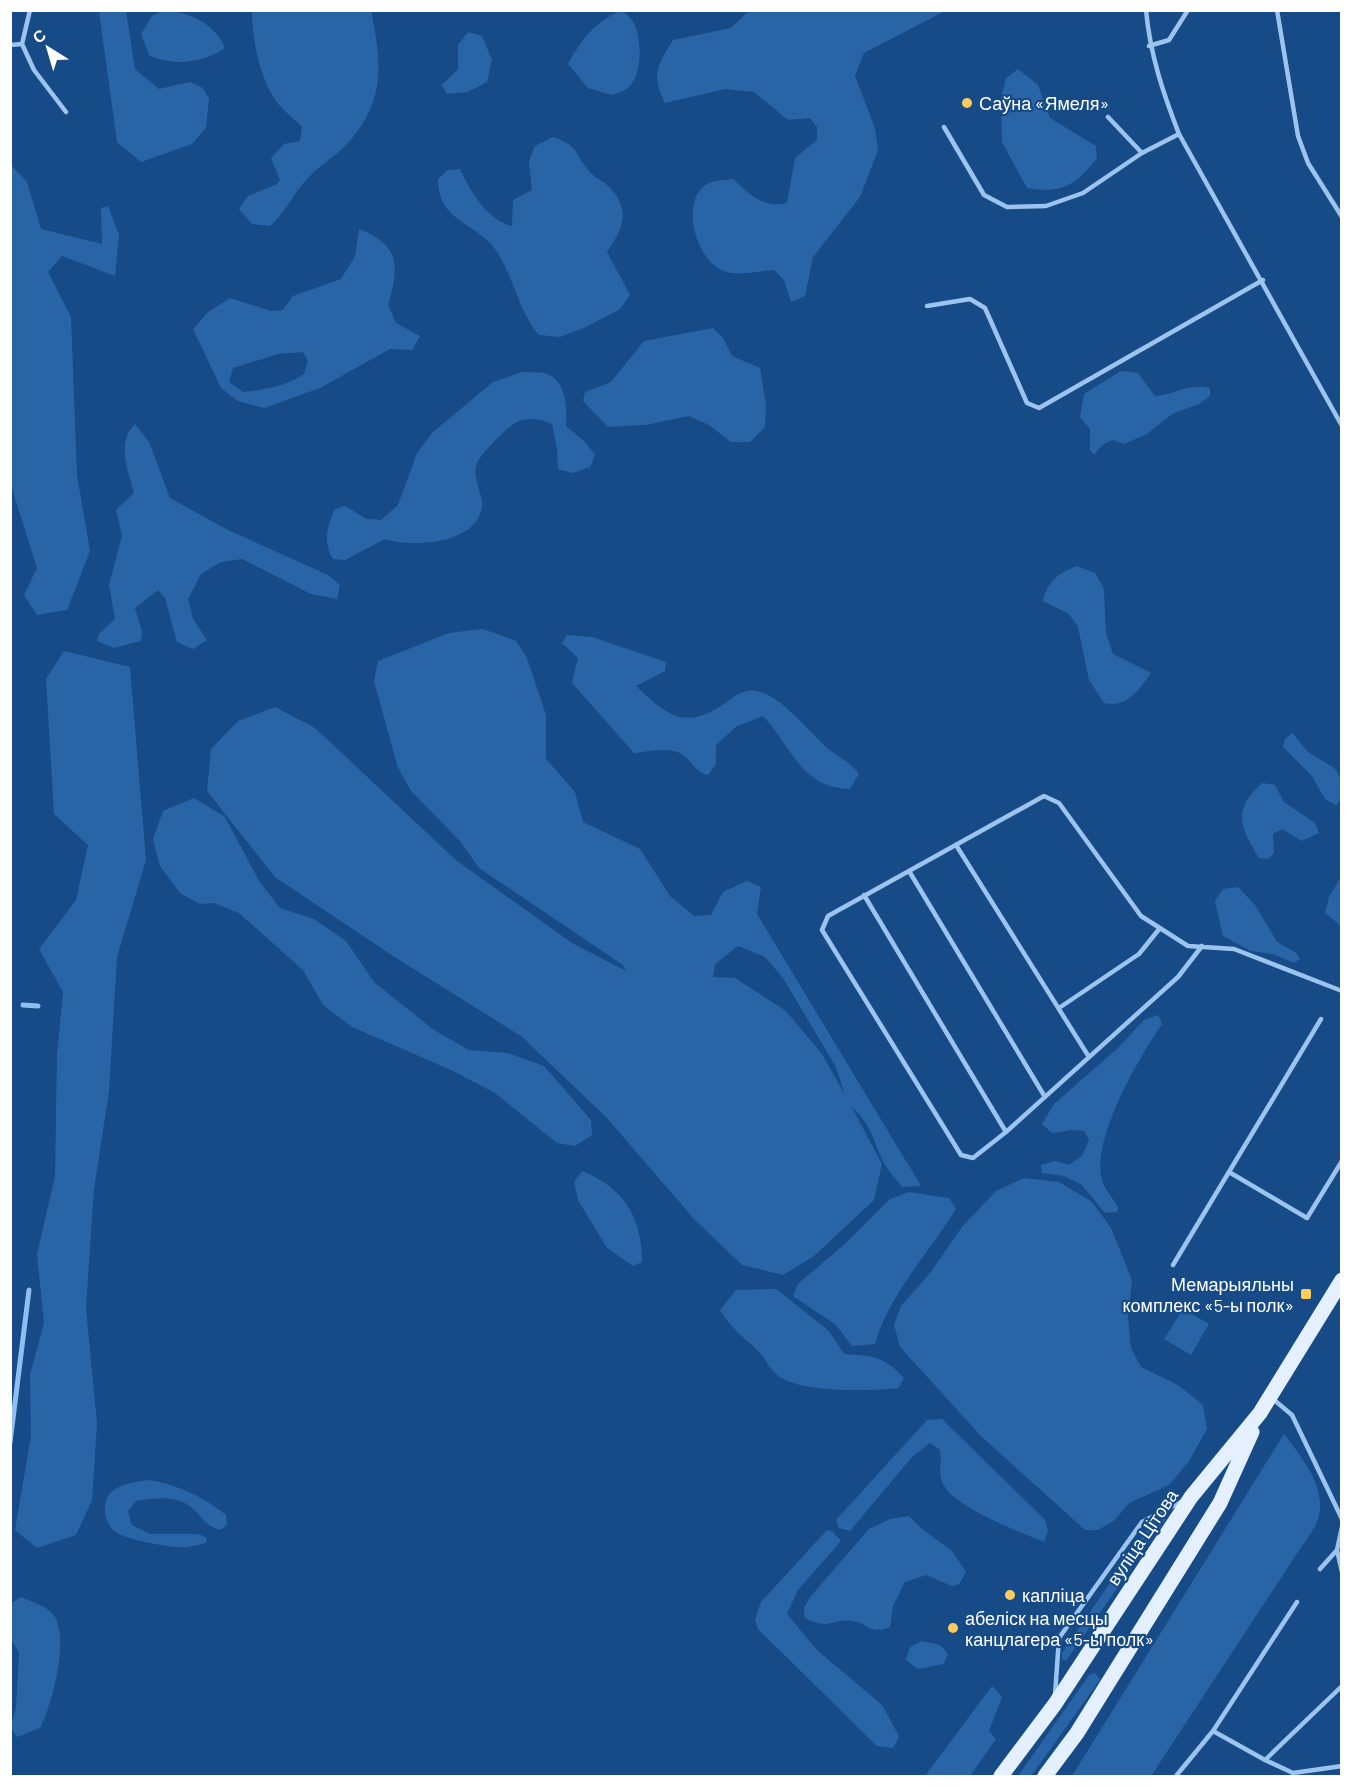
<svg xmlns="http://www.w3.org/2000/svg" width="1352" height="1787" font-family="Barlow,sans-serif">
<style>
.green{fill:#2965a6;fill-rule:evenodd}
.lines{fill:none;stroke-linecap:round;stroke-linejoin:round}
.stream{stroke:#8fbff1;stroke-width:5}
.service{stroke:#9dc4ee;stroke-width:4.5}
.primary{stroke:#e4efff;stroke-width:15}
.poi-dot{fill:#ffcb5a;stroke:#164b88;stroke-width:2}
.labels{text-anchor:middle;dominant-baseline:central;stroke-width:4.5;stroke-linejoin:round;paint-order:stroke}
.poi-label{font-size:18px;fill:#fff;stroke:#164b88;text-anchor:start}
.street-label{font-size:18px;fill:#fff;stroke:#164b88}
</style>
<rect width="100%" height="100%" fill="#164b88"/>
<!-- green -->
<path class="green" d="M99 11H126L135 69 159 89 190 82 203 88 209 99 206 128 192 144 141 162 117 142Z
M162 11C187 10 216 24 225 48 203 63 173 67 149 55L141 34 152 16Z
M252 11H371C382 64 386 101 347 144 336 156 321 164 309 177 293 193 287 211 270 226L252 224 239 209 248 196 277 184 280 180 271 158 284 144 300 141 302 127C294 118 282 110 276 101 259 76 252 39 252 11Z
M620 11C644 17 645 72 629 87 625 91 617 93 612 95L588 88 568 64C581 40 595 22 620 11Z
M749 11H945L864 53 855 76 875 128 878 150 860 197 813 257 805 296 791 302 784 280 774 270C757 271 733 278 718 268 695 254 679 198 709 183 716 180 726 180 733 179 749 194 764 209 787 203L795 158 817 140V127L810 118 788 120 754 92 725 89 665 103C651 74 657 66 673 40L731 28Z
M468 32 482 36 492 60 487 82 468 92 447 94 442 85 458 69V45Z
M1018 69 1038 85 1050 118 1096 146 1097 158C1077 185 1061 194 1027 188L1002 142 1001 98 1006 78Z
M553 137C581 147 572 151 589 171 595 178 605 182 611 189 632 212 621 231 607 252L630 295 620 309 586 327 560 337 539 335C519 312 514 278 497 252 478 222 438 223 438 179L448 170 460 169C470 191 487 220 512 226L513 200 532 190 529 161 535 146Z
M10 164 27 182 41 229 102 244 101 208 108 206 119 235 115 276 62 256 48 272 71 317 77 475 90 551 67 610 37 615 24 595 37 568 11 485Z
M359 229C401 245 399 267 388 305L396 323 420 336 412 350 390 349 320 388 264 408 238 401 221 388 193 329 208 312 230 298 271 311 283 310 293 296 341 279 355 256ZM303 352 308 361 304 374C286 386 265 390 243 392L229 382 233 368 278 354Z
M713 328 723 338 732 356 760 368 766 405 765 427 750 442H731L709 425 689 416 646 425 608 427 583 401 585 392 611 382 644 341Z
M1121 371 1138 373 1155 396C1177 394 1188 383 1210 388V396L1199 404 1172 414 1147 434 1124 444 1113 440 1102 445 1094 455 1090 450V429L1080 417 1084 394Z
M522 372C529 373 540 371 547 374 567 382 567 409 566 426L585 442 595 455 590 467 573 473 558 469 557 448 552 424C541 419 529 416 517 422 507 427 478 456 476 466 473 481 483 494 482 506 478 544 413 548 385 539L345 560 333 559C323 544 327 525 335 509L345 506 367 519 381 520 398 505 417 453 432 433 493 382Z
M135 424 149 442 170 498 228 530 328 575 340 585 337 599 311 594 242 559 221 562 201 574 188 599 193 619 207 640 193 649 177 642 165 598 158 590 135 608 142 632 141 641 114 648 97 641 99 634 115 619 109 585 122 536 116 510 134 493C128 470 116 443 135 424Z
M1077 566 1095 573 1104 589 1106 633 1113 654 1151 673C1139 690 1127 708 1104 703L1089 680 1078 627 1069 614 1043 601C1048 581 1058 573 1077 566Z
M483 629 516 641 527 658 546 715V759L575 792 583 822 640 849 670 896 694 916 711 915 723 892 747 881 761 887 757 914 921 1186 902 1187C897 1180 891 1174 887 1168 873 1145 874 1126 851 1106L882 1164 874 1200 814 1256 783 1275 742 1265 694 1219 607 1118 521 1036 393 956 275 877 207 791 211 749 238 721 275 707 315 728 457 861 572 943 626 971 623 965 479 868 460 841 411 791 398 768 374 681 378 661 449 633ZM738 946 765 957 783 978 836 1067 845 1095 822 1054 786 1011 735 978 713 977 715 964Z
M567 635 592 637 666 662 665 671 636 686C669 717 685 731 727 702 736 695 744 689 756 691 783 695 810 735 831 751 843 760 849 761 859 774L850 789C801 788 792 747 763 716L737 726 716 745V764L708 775C696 773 692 761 682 754 670 746 647 752 634 753L572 683 578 658 562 643Z
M64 651 130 667 146 860 117 957 109 1091 94 1189 86 1308 97 1424 92 1500 76 1535 37 1548 15 1530 31 1436 30 1375 44 1323 37 1254 55 1177 57 1056 63 992 39 949 76 900 88 845 54 814 46 679Z
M1292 733C1299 739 1304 750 1311 754 1337 770 1342 767 1341 800L1336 805 1325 799 1312 776 1283 747 1285 739Z
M1262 783 1275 785 1284 802 1315 823 1319 833 1302 841 1282 829 1273 834 1274 853 1268 859 1259 858C1240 827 1232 810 1262 783Z
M194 798 225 817 259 881 280 908 314 919 346 941 374 982 434 1030 469 1050 508 1053 544 1066 591 1120 592 1135 575 1146 557 1143 495 1093 451 1070 352 1027 323 1005 303 970 239 913 214 903 200 904 180 893 160 866 153 839 163 811Z
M1341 877V926L1325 913 1329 897Z
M1238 887 1255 905 1277 942 1296 953 1300 959 1294 963 1273 954 1251 951 1223 936 1215 901 1223 889Z
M1158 1015 1162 1024C1139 1058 1091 1139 1102 1180 1104 1189 1114 1199 1118 1208L1117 1212 1105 1213 1082 1185 1064 1176 1042 1173 1041 1165 1055 1161 1069 1165 1082 1156 1089 1140 1084 1131 1072 1130 1052 1133 1042 1124 1054 1104 1117 1049 1144 1020Z
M582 1171C624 1188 642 1217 642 1262L633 1266 607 1248 578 1200 574 1182Z
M1024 1178 1059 1182 1092 1202 1111 1228 1132 1280 1128 1317 1131 1348 1141 1367 1178 1385 1203 1405 1207 1429 1189 1461 1169 1485 1129 1503 1114 1521 1098 1530H1085L981 1436 900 1347 894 1325 901 1306 930 1273 962 1227 996 1191Z
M909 1192 949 1198 956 1209C929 1253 889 1294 875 1344L852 1346 836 1325 793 1296 798 1284 846 1243 890 1199Z
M776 1289 829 1331 844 1354C872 1356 884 1356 904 1378L898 1388C870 1391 796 1394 775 1373 768 1367 765 1357 758 1351 742 1335 733 1331 720 1310L736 1290Z
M1183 1309 1209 1324 1191 1355 1164 1339Z
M942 1419 1045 1520 1048 1531 1044 1542C1020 1532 948 1506 941 1479 939 1470 942 1460 940 1450L930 1443 912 1457 850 1531 839 1528 836 1520 927 1420Z
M1284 1434C1301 1456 1328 1489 1318 1519 1314 1531 1303 1544 1296 1555L1151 1776H1072Z
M150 1480C180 1486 202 1496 226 1515L227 1525 220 1530C200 1523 205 1518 191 1507 175 1495 155 1498 136 1501L128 1511 132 1525 150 1534H199L207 1538 206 1543C201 1544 194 1546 188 1547 175 1549 127 1540 116 1532 110 1529 106 1519 105 1513 103 1485 128 1483 150 1480Z
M909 1516 922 1529 952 1551 966 1572 959 1584 952 1586 926 1575 905 1582 893 1606 890 1627C870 1635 869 1624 853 1621 832 1618 830 1631 805 1618L804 1608 811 1596 869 1529 890 1519Z
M1163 1517 1166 1519 1066 1661 1062 1659V1653L1149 1526Z
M827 1530 832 1531 841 1541 798 1590 787 1614 817 1650 882 1705 899 1736 893 1748 877 1746 758 1629 755 1619 761 1602Z
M21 1597C32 1602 51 1607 56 1619 68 1645 52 1704 40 1728L17 1737 11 1727 16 1707 19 1653 11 1639 10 1604Z
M922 1641 940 1645 948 1654 943 1664 918 1669 906 1660 910 1647Z
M1095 1673 1100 1680 1031 1776H1018L1090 1674Z
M992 1686 1002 1697 989 1731 996 1739 970 1776H925Z"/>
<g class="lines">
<!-- stream -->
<path class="stream" d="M23 1005 38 1006
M10 1443 29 1290"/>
<!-- service -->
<path class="service" d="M1146 10C1150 54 1163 93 1179 134L1342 426
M1277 10 1298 136 1308 163 1342 217
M22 44 34 70 66 112
M10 45 22 44 30 10
M1149 46 1169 40 1188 10
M1108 117 1142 153
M944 127 984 195 1007 207 1046 206 1083 193 1142 153 1179 134
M927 306 970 299 985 308 1027 403 1039 408 1263 280
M956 845 1089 1057
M909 871 1045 1097
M864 895 1006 1132
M1202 946 1178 977 1006 1132 973 1158 961 1155 822 930 828 916 1044 796 1059 803 1141 916 1188 946 1234 949 1342 991
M1059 1008 1139 954 1160 928
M1229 1172 1307 1218 1342 1161
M1173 1265 1321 1019
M1273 1399 1292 1415 1342 1519
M1337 1550 1342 1572
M1320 1569 1337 1550 1342 1527
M1055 1695 1059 1638 1142 1522 1181 1502
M1213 1731 1265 1760 1342 1686
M1265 1760 1293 1773 1342 1766
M1176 1776 1213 1731 1297 1602"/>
<!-- primary -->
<path class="primary" d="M1001 1776 1055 1704 1191 1497 1260 1413 1342 1280
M1045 1776 1077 1733 1220 1503 1252 1432"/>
</g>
<!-- markers -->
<g class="poi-dot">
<circle cx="967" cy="103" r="6"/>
<rect x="1300" y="1288" width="12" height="12" rx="3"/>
<circle cx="1010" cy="1595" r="6"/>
<circle cx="953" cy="1628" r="6"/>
</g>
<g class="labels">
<!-- poi labels -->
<g class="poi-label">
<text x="979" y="103">Саўна «Ямеля»</text>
<text x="1294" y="1284" text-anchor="end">Мемарыяльны<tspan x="1294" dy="21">комплекс «5-ы полк»</tspan></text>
<text x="1022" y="1595">капліца</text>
<text x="965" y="1618">абеліск на месцы<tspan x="965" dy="21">канцлагера «5-ы полк»</tspan></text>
</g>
<!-- street labels -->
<g class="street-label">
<text transform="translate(1142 1537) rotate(-56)">вуліца Цітова</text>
</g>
</g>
<!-- border -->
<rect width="1352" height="1787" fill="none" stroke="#ffffff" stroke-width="24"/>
<!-- north arrow -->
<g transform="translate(48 48) rotate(323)" stroke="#164b88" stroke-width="4.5" paint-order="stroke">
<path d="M0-4.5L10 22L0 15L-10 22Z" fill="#ffffff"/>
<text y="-9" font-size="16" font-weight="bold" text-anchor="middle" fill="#ffffff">С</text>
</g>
</svg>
